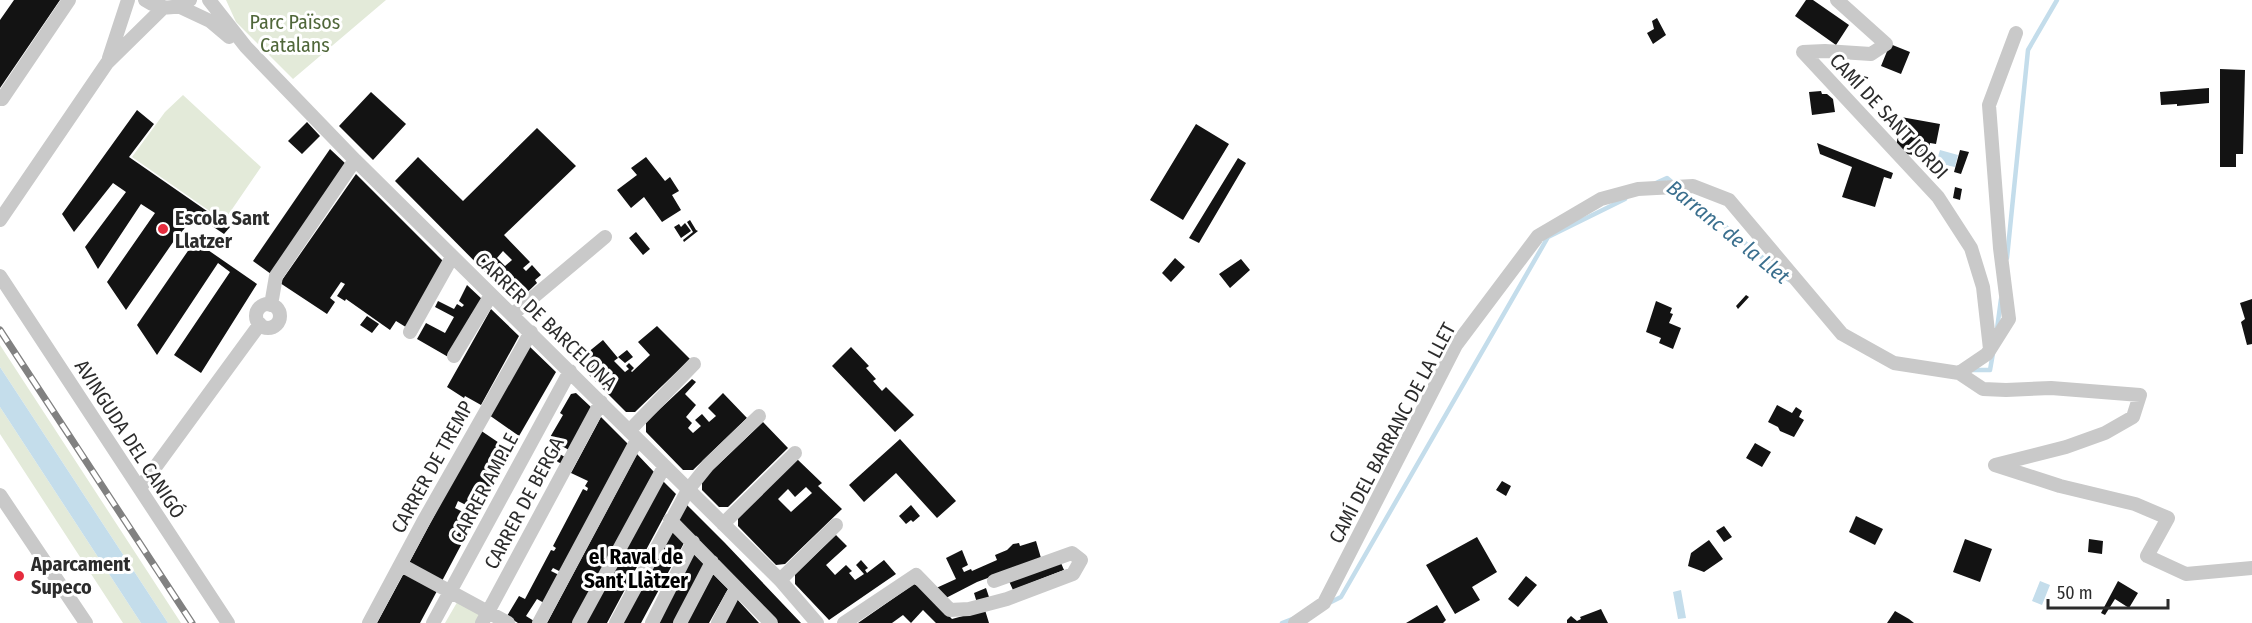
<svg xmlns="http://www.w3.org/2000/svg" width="2252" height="623" font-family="'Fira Sans Condensed',sans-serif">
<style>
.green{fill:#e3ead9}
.water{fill:#c4ddeb}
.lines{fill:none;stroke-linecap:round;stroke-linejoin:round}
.stream{stroke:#c4ddeb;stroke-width:4.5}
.building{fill:#131313;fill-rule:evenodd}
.street{stroke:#c9c9c9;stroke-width:14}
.rail-casing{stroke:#818181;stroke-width:7}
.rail{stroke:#fff;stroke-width:4.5;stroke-dasharray:14;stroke-linecap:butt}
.poi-dot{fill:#e52c3e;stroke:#fff;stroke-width:2}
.labels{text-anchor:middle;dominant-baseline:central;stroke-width:6;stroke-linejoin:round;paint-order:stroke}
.park-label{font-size:20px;fill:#50673a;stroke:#fff}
.street-label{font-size:20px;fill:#2c2c2c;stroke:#fff}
.poi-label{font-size:20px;font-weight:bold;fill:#2c2c2c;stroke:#fff;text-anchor:start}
.water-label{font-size:21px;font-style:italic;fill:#3a6f8e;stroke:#fff}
.neighbourhood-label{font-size:21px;font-weight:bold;fill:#000;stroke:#fff}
</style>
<rect width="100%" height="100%" fill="#fff"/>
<!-- green -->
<path class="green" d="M226 0H386L293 79 236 22Z
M183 95 261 167 224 221 132 157 165 112Z
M0 345 181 623H168L0 367Z
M0 407 141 623H123L0 434Z
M459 599 485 615 480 623H445Z"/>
<!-- water -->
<path class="water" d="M1940 150 1958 155 1955 167 1936 163Z
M0 367 168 623H141L0 407Z
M2040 581 2050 585 2042 605 2032 601Z
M1681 590 1686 618 1678 619 1673 592Z"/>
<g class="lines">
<!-- stream -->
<path class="stream" d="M1656 183 1667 178 1674 184
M1683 191 1789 280
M2007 258 2028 50 2057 0
M1997 329 2001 299
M1971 370H1990L1993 353
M1327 604 1341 597 1548 237 1625 199
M1282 623 1295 618"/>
</g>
<!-- building -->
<path class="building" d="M14 0H60L0 88V20Z
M1806 0H1813L1849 25 1836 45 1795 16Z
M1657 18 1666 35 1653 44 1647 33 1654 29 1652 21Z
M1890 44 1910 52 1901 74 1881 66Z
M2220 69 2245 70 2243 154H2236V167H2220Z
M2209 88V103L2177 106V104L2161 105 2160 92Z
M1821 91 1822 94H1827L1833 99 1835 112 1812 115 1809 92Z
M371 92 406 124 373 160 339 126Z
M137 110 154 124 129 157 230 227 224 234 194 214 182 232 257 284 201 373 174 355 230 272 218 263 157 355 137 325 192 245 178 235 126 310 107 282 155 213 141 204 98 269 85 247 126 192 113 183 74 232 62 214Z
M1901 117 1940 124 1936 144 1930 143 1929 149 1915 155 1905 154 1896 147Z
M307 122 320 136 302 154 288 141Z
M1196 124 1229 144 1183 220 1150 200Z
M537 128 576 166 504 235 530 262 523 268 526 271 532 265 541 275 535 280 537 283 516 303 395 181 418 157 463 201ZM503 251 512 260 505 266 497 258Z
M1817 143 1893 173 1891 179 1884 177 1875 207 1842 197 1852 167 1820 154Z
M330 149 347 165 271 274 253 261Z
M1960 150 1969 152 1961 174 1954 172Z
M646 157 665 181 670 177 679 191 672 195 681 210 662 222 644 197 631 208 617 190 637 175 631 168Z
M1238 158 1246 163 1199 243 1189 238Z
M356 174 445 263 409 329 396 321 390 330 346 299 345 301 337 296 345 284 341 282 330 298 335 302 327 314 280 283Z
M1955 187 1962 189 1960 200 1953 198Z
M690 220 696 230 698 231 684 242 683 240 693 232 687 222Z
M685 223 691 231 681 238 674 227 679 224 681 227Z
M636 232 650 249 643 255 629 238Z
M1175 258 1185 267 1171 282 1162 273Z
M1241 259 1250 270 1230 288 1219 274Z
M467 285 483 300 450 358 417 339 426 323 445 333 454 317 435 307 438 301 454 309 457 304 462 307 464 305 459 301Z
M1746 295 1749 297 1738 309 1736 306Z
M2252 299V344L2247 345 2241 322 2245 319 2240 303Z
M1656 301 1672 308 1670 313 1673 314 1669 323 1681 328 1673 349 1659 343 1661 338 1646 332Z
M491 309 519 336 481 405 465 396 464 398 447 387Z
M367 316 379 324 372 333 360 325Z
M657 326 690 359 635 412H626L576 362 603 340 618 358 614 361 625 372 629 369 626 366 629 363 634 368 631 371 632 372 650 355 638 342Z
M528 345 556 372 519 436 489 415Z
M851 347 869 366 866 368 876 379 873 381 882 391 886 387 914 415 895 432 832 366Z
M627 350 633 357 625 363 618 357Z
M692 379 696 382 685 394 696 405 686 417 692 423 688 428 693 433 701 426 695 420 702 414 709 422 716 416 708 408 723 393 747 418 693 470H683L646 432V422Z
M576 393 592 408 569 450 549 439 563 415 560 413 571 394Z
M1777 405 1792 413 1796 407 1802 411 1799 417 1804 420 1794 437 1780 431 1778 427 1768 422Z
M601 417 629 445 561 572 553 568 551 571 559 575 544 603 537 599 526 616 534 621 533 623H518L507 616 519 596 525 599 551 550 554 551 556 548 553 546 583 489 587 491 588 488 585 486 588 481 571 473Z
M763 422 788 448 728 507H719L702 490V480Z
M480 430 511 451 442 581 409 563ZM458 501 466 505 463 512 455 508Z
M900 439 956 501 937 518 896 473 864 502 849 485Z
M1755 443 1771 452 1762 467 1746 458Z
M554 451 565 457 562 464 550 458Z
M637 454 654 472 573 623H547Z
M797 459 822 483 818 486 842 509 785 564 776 565 738 526V517ZM806 487 812 493 791 512 778 499 788 489 795 497Z
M662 480 676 494 607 623H586Z
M1502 481 1511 486 1506 496 1496 490Z
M683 501 725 543 801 623H774L674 518Z
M911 505 920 516 913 522 911 520 906 524 899 516Z
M511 513 524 520 522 524 509 518Z
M1856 516 1883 529 1875 545 1849 532Z
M1724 526 1732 537 1724 542 1716 531Z
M670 528 684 543 641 623H619Z
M836 535 847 546 826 565 835 575 846 565 852 571 849 573 855 580 864 574 856 565 861 560 868 568 865 570 867 573 884 560 896 574 829 620 795 584V574Z
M1477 537 1497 572 1472 587 1480 600 1455 614 1426 565Z
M1965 539 1992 549 1980 582 1953 572Z
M2089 539 2103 541 2102 554 2088 552Z
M1709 540 1723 559 1704 572 1688 566 1691 553Z
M1036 541 1041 558 977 582 944 599 934 589 956 579 946 558 962 550 968 565 962 568 964 572 971 569 972 571 997 560 995 555 1007 550 1013 544 1019 543 1020 546Z
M692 552 706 566 675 623H653Z
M1061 563 1064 570 1013 590 1008 579Z
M404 573 437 591 420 623H377Z
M713 574 728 589 709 623H687Z
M1526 576 1537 585 1518 607 1508 599Z
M2118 581 2138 593 2129 608 2115 599 2105 615 2101 613Z
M914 584 920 587 952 619 985 610 989 623H936L923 610 911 623 903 615 892 623H858Z
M986 588 990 600 977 603 974 593Z
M736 598 759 623H722Z
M1437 605 1446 620 1443 623H1406Z
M1601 609 1608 623H1567V620L1571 616 1577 621 1581 619 1580 617Z
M1895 611 1909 619 1914 623H1887Z"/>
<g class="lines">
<!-- street -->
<path class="street" d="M145 0C160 10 175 10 190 0
M209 0 246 47 355 160 780 580 817 623
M1837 0 1886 44 1871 54 1825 51 1803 52 1938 197 1971 248 1983 287 1990 349
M178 6 210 21 229 37
M109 58 128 0
M0 99H2L69 0
M0 220 107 63 164 7
M0 276 228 623
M256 316a12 12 0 1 1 24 0a12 12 0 1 1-24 0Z
M271 305 276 276 355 160
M512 315 605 237
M410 332 452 257
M454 356 491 295
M1959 373 1983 389 2006 390 2051 388 2140 395 2133 417 2105 433 2066 447 1995 465 2060 486 2135 504 2168 518 2147 556 2186 574 2252 568
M629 431 694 364
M140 488 260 324
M0 495 86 623
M670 520 771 623
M723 524 795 453
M401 565 508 623
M780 580 836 525
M369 623 423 522 531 332
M433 623 570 371
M482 623 601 402
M539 623 637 440
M579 623 664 467
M616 623 688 490 708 465 759 416
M652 623 693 542
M680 623 712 562
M718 623 732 596 738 589
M844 623 916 575 950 610 969 609 1007 599 1073 574 1081 560 1072 553 994 581
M1295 623 1324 603 1456 345 1538 236 1601 199 1638 189 1693 186 1729 200 1842 334 1894 363 1959 373 1987 354 2009 319 2000 248 1989 105 2016 33"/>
<!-- rail casing -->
<g class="rail-casing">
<path id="rail" d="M0 330 192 623"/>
</g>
<!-- rail -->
<use href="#rail" class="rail"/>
</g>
<!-- markers -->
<g class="poi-dot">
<circle cx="163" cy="229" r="6"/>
<circle cx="19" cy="576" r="6"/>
</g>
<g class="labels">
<!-- park labels -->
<g class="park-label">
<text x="295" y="22">Parc Països<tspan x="295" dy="23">Catalans</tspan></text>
</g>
<!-- street labels -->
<g class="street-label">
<text transform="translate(1889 116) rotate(47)">CAMÍ DE SANT JORDI</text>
<text transform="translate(546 321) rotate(44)">CARRER DE BARCELONA</text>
<text transform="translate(1392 433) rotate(-62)">CAMÍ DEL BARRANC DE LA LLET</text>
<text transform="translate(130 439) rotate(57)">AVINGUDA DEL CANIGÓ</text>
<text transform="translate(432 467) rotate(-61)">CARRER DE TREMP</text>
<text transform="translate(484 488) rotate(-62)">CARRER AMPLE</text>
<text transform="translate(524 503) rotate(-62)">CARRER DE BERGA</text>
</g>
<!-- poi labels -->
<g class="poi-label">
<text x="175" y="218">Escola Sant<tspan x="175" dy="23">Llatzer</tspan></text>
<text x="31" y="564">Aparcament<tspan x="31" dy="23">Supeco</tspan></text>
</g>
<!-- water labels -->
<g class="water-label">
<text transform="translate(1728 232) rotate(39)">Barranc de la Llet</text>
</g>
<!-- neighbourhood labels -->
<g class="neighbourhood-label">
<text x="636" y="557">el Raval de<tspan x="636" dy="24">Sant Llàtzer</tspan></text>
</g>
</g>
<!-- scale -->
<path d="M2048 599v9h120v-9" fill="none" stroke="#2c2c2c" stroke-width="3"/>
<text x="2057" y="599" font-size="18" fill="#2c2c2c" stroke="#ffffff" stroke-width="4.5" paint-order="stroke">50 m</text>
</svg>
